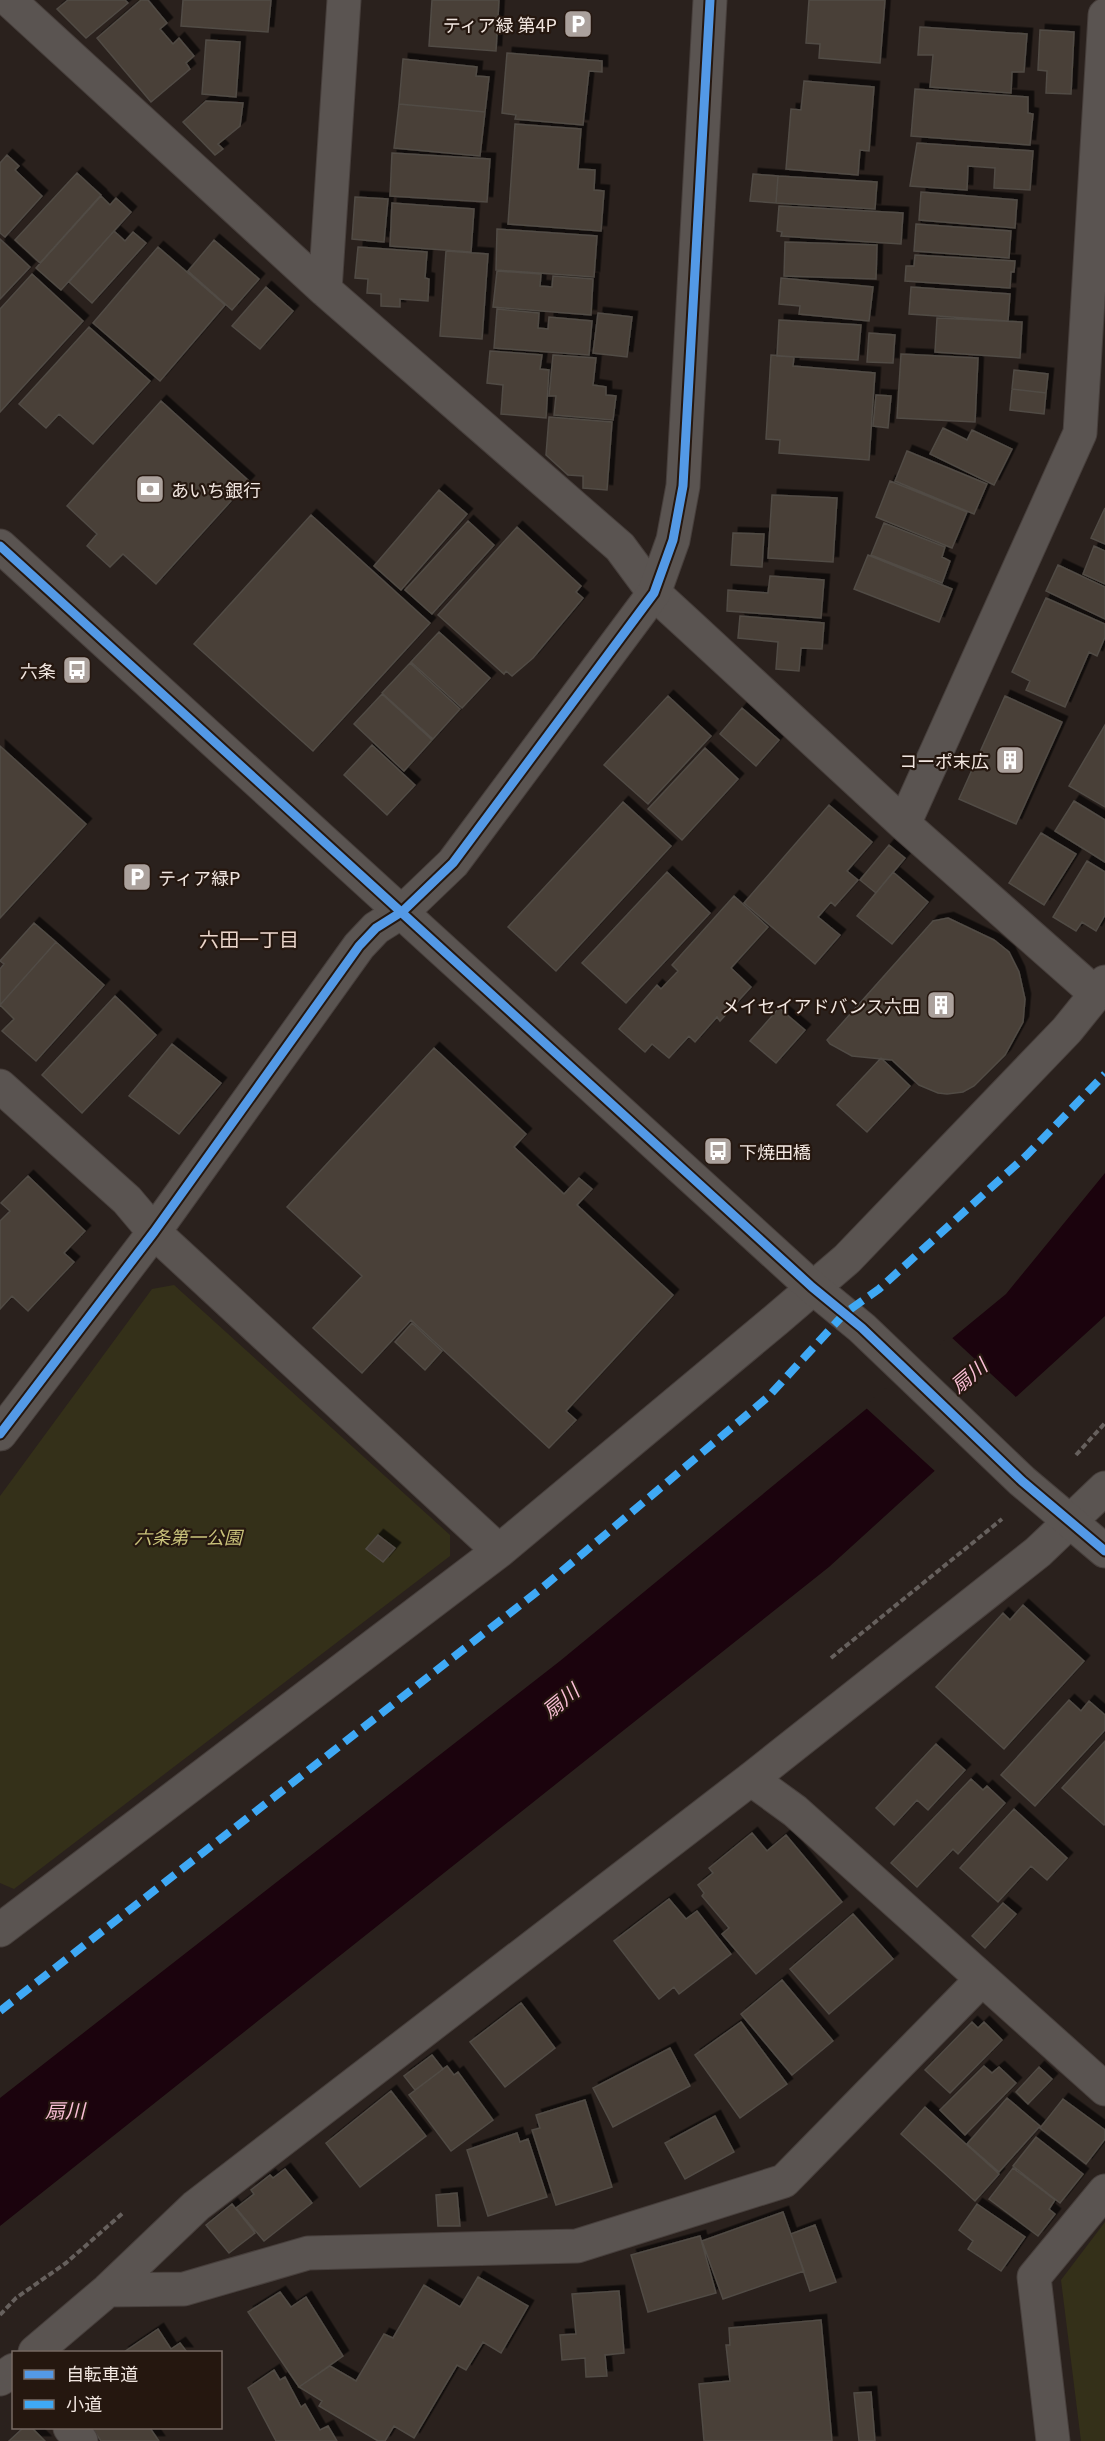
<svg xmlns="http://www.w3.org/2000/svg" width="1105" height="2441" font-family="Georgia,'Noto Sans JP',serif">
<style>
.green{fill:#343019}
.water{fill:#1b030d}
.pier{fill:#2a211d}
.building{fill:#494038;stroke:#514b45;stroke-width:1.5;filter:url(#shadow)}
.lines{fill:none;stroke-linecap:round;stroke-linejoin:round}
.street-casing{stroke:#473f3c;stroke-width:35}
.secondary-casing{stroke:#473f3c;stroke-width:35}
.path{stroke:#66605d;stroke-width:4;stroke-dasharray:6 3;stroke-linecap:butt}
.street{stroke:#5a5451;stroke-width:33}
.secondary{stroke:#5a5451;stroke-width:33}
.quiet{stroke:#3fa9f5;stroke-width:8;stroke-dasharray:15 8;stroke-linecap:butt}
.cycleway-casing{stroke:#25170f;stroke-width:13}
.cycleway{stroke:#5399e6;stroke-width:9}
.labels{text-anchor:middle;dominant-baseline:central;stroke-width:4.5;stroke-linejoin:round;paint-order:stroke}
.poi-label{font-size:18px;fill:#f1e6e0;stroke:#25170f;text-anchor:end}
.park-label{font-size:18px;font-style:italic;fill:#c8c17a;stroke:#25170f}
.neighbourhood-label{font-size:20px;fill:#ebd6cb;stroke:#25170f}
.water-label{font-size:20px;font-style:italic;fill:#fabfd6;stroke:#25170f}
</style>
<defs>
<filter id="shadow"><feDropShadow dx="5.5" dy="-5.5" stdDeviation="0" flood-color="#0009"/></filter>
</defs>
<rect width="100%" height="100%" fill="#2a211d"/>
<!-- green -->
<path class="green" d="M174 1285 450 1535V1556L14 1889 0 1883V1496L152 1289Z
M1105 2222V2441H1081L1061 2280Z"/>
<!-- water -->
<path class="water" d="M1105 1173V1316L829 1567 0 2226V2098L560 1661 1006 1294Z"/>
<!-- pier -->
<path class="pier" d="M950 1336 1018 1399 937 1473 864 1406Z"/>
<!-- building -->
<path class="building" d="M68 0H125L128 3 86 38 57 9Z
M141 0H148L167 23 160 29 173 44 179 38 194 56 186 63 190 69 151 102 97 38Z
M183 0H271L268 32 181 26Z
M432 0H499L496 51 429 46Z
M809 0H885L880 63 819 58 820 44 806 43Z
M920 27 1027 34 1024 72H1012L1011 93 930 87 933 55H918Z
M1040 30 1074 32 1071 94 1046 93 1047 71 1038 70Z
M206 40 240 42 236 97 202 94Z
M507 53 602 61V72L589 71 583 125 515 119 516 115 502 113Z
M403 59 477 67 476 76 489 77 485 112 399 104Z
M804 81 874 87 869 151 860 150 858 175 786 169 791 109 801 110Z
M915 89 1028 97V113L1033 114 1030 145 911 136Z
M206 101 243 103 240 126 218 144 223 149 215 155 183 122Z
M399 104 485 112 480 156 394 148Z
M515 124 581 129 578 169 595 170 594 190 604 191 601 231 508 224Z
M917 143 1033 151 1030 190 994 188 995 168 968 166 967 190 910 186Z
M392 153 490 159 487 202 390 196Z
M7 155 19 166 15 170 42 196 5 237 0 233V163Z
M77 173 101 195 40 263 15 240Z
M753 174 778 176 776 203 750 201Z
M778 176 877 182 875 209 776 203Z
M921 192 1017 200 1015 228 919 220Z
M101 196 110 205 116 198 131 212 61 290 36 268Z
M355 197 388 199 384 242 352 239Z
M392 203 474 209 471 252 390 246Z
M779 206 903 213 901 244 781 236 782 232 777 231Z
M916 224 1011 231 1009 258 914 251Z
M497 229 597 236 594 277 496 270Z
M114 231 125 241 133 232 146 243 92 303 69 282Z
M0 239 30 267 0 299Z
M214 240 259 279 232 310 188 271Z
M785 242 877 245 876 279 784 276Z
M158 247 225 305 160 381 93 323Z
M358 247 427 252 425 278 429 279 428 301 400 299V307L381 306V294L367 293 368 279 355 278Z
M446 251 488 254 482 339 440 336Z
M915 255 1015 261 1014 272H1011L1010 288 905 281 906 266H914Z
M497 271 541 274 540 286 552 287 553 276 593 279 591 315 493 307Z
M32 274 83 321 0 412V309Z
M781 278 873 287 869 321 799 314 800 306 779 304Z
M266 287 293 311 260 349 232 326Z
M911 287 1010 294 1008 321 909 314Z
M497 309 539 313 538 328 548 329 549 317 592 321 589 355 494 348Z
M598 313 632 317 627 357 593 353Z
M937 318 1022 322 1020 358 935 352Z
M779 320 861 325 858 360 777 356Z
M89 327 150 381 93 444 59 414 46 428 19 404Z
M869 333 895 335 893 363 867 362Z
M490 351 542 355 540 369 549 370 546 418 501 414 503 385 487 383Z
M901 354 978 358 975 422 897 418Z
M553 355 596 358 593 385 606 387V395L616 396 613 420 554 415 556 396H549Z
M771 355 794 357 793 366 875 373 869 460 779 453 780 440 766 439Z
M1014 370 1048 374 1046 393 1012 389Z
M1012 389 1046 393 1044 414 1010 410Z
M876 395 891 396 888 428 873 426Z
M161 401 249 481 156 584 123 554 110 567 87 546 97 534 67 506Z
M549 417 612 422 607 490 583 488V476L568 475 546 455Z
M943 428 967 440 972 430 1012 449 994 485 930 454Z
M907 451 987 484 974 514 895 481Z
M890 481 967 512 952 548 876 517Z
M439 490 467 514 401 590 374 566Z
M772 495 837 498 833 562 768 558Z
M1105 508V544L1091 538Z
M311 515 430 623 313 751 194 644Z
M468 521 494 545 432 614 405 590Z
M884 523 945 547 942 557 950 561 942 583 871 555Z
M517 527 581 586 576 592 583 598 533 658 512 676 506 671 504 674 438 615Z
M733 533 764 534 762 567 731 565Z
M1094 546 1105 551V584L1083 574Z
M868 555 952 589 939 622 854 589Z
M1058 565 1105 587V619L1046 591Z
M770 576 824 580 821 618 727 611 728 590 768 593Z
M1046 598 1105 624V637L1097 656 1089 652 1065 707 1026 690 1030 681 1012 672Z
M740 616 824 623 822 649 801 648 799 671 776 669 778 642 738 638Z
M439 632 490 678 462 708 411 662Z
M410 663 460 709 433 739 382 693Z
M382 694 432 740 404 771 354 724Z
M668 696 711 736 648 804 604 765Z
M1005 696 1062 722 1016 824 959 799Z
M742 708 779 740 756 766 720 734Z
M1105 725V807L1069 786Z
M372 745 415 785 387 815 344 775Z
M0 746 86 824 0 918Z
M705 748 738 779 682 840 648 809Z
M1074 801 1105 820V862L1055 831Z
M623 802 671 846 556 971 508 927Z
M829 805 872 842 847 871 858 880 835 906 831 902 818 917 840 935 815 964 744 903Z
M1041 833 1076 854 1044 905 1009 883Z
M889 845 905 858 876 893 860 880Z
M1087 861 1105 872V915L1096 931 1082 922 1076 931 1053 917Z
M667 872 710 913 626 1003 582 963Z
M893 872 928 902 892 944 857 916Z
M734 896 768 927 731 968 751 987 720 1021 717 1017 695 1042 689 1036 669 1058 652 1044 645 1052 619 1029 657 985 661 989 678 971 672 965Z
M948 918 994 940 1009 952 1019 972 1025 999 1023 1022 1005 1055 974 1086 963 1092 947 1094 938 1093 919 1085 892 1060 852 1056 830 1044 827 1040 933 921Z
M34 923 56 942 0 1005V969L4 964 0 961Z
M56 942 104 985 36 1061 2 1031 14 1019 0 1005Z
M115 996 156 1035 82 1113 42 1075Z
M779 1008 805 1030 776 1063 750 1041Z
M172 1044 221 1083 179 1134 129 1096Z
M434 1048 526 1134 514 1147 564 1194 579 1178 592 1189 577 1205 673 1295 566 1411 576 1420 549 1448 411 1320 362 1373 313 1328 362 1276 287 1207Z
M881 1058 910 1086 867 1132 837 1105Z
M28 1176 85 1231 64 1253 74 1262 28 1311 12 1296 0 1309V1221L10 1211 1 1203Z
M412 1323 442 1351 425 1370 395 1342Z
M378 1535 395 1548 383 1562 366 1549Z
M1023 1605 1084 1661 1004 1749 936 1687 1003 1613 1010 1620Z
M1069 1700 1081 1711 1089 1701 1105 1715V1730L1035 1806 1001 1775Z
M1105 1741V1824L1104 1825 1062 1788Z
M936 1744 965 1770 928 1810 917 1800 894 1825 876 1808Z
M971 1779 983 1790 987 1786 1005 1803 958 1854 953 1849 917 1887 891 1863Z
M1014 1809 1067 1858 1047 1880 1031 1866 998 1902 960 1868Z
M752 1833 767 1851 786 1835 842 1902 756 1974 722 1934 729 1928 702 1896 704 1893 698 1885 713 1873 709 1868Z
M669 1899 686 1919 697 1911 731 1954 679 1994 674 1987 659 1999 614 1941Z
M1003 1903 1016 1914 985 1948 972 1936Z
M853 1914 893 1959 829 2014 790 1969Z
M782 1980 833 2041 792 2075 741 2014Z
M521 2003 555 2048 505 2087 470 2042Z
M741 2022 787 2084 740 2118 695 2055Z
M972 2022 978 2028 984 2022 1002 2040 950 2093 925 2070Z
M670 2048 690 2086 613 2127 593 2088Z
M432 2055 443 2069 415 2090 404 2076Z
M447 2066 454 2075 458 2072 493 2120 451 2151 409 2095Z
M984 2066 992 2073 999 2067 1016 2083 965 2135 940 2110Z
M1039 2067 1052 2079 1028 2104 1016 2092Z
M391 2091 426 2136 360 2187 326 2143Z
M1007 2098 1040 2126 999 2172 967 2144Z
M1063 2099 1105 2130V2139L1086 2164 1040 2128Z
M585 2100 612 2187 556 2205 532 2130 540 2128 536 2115Z
M925 2107 999 2174 975 2201 901 2134Z
M715 2116 734 2152 685 2179 665 2143Z
M517 2133 520 2142 528 2139 547 2197 488 2216 467 2150Z
M1036 2137 1083 2174 1060 2203 1013 2166Z
M1013 2168 1055 2200 1049 2209 1055 2214 1038 2236 989 2199Z
M285 2169 312 2203 264 2241 236 2208 254 2194 251 2190 270 2175 273 2178Z
M457 2193 460 2226H438L436 2195Z
M232 2204 255 2233 229 2253 206 2225Z
M977 2204 1025 2237 1001 2271 968 2249 973 2241 959 2230Z
M783 2212 804 2271 723 2299 702 2241Z
M815 2225 836 2282 810 2291 791 2234Z
M700 2236 716 2293 648 2312 631 2255Z
M478 2277 528 2306 501 2353 483 2342 466 2370 457 2365 414 2438 394 2426 385 2441H378L319 2406 322 2401 299 2387 330 2366 356 2381 384 2334 393 2338 424 2285 460 2307Z
M619 2291 624 2353 605 2355 607 2376 586 2377 585 2358 562 2360 560 2335 576 2334 572 2294Z
M280 2292 291 2307 306 2297 343 2356 299 2387 248 2312Z
M821 2320 832 2441H704L699 2384 730 2381 726 2345H730L729 2328Z
M158 2329 171 2349 180 2343 187 2352H124Z
M274 2370 280 2380 285 2377 301 2407 305 2404 320 2430 328 2426 337 2441H276L248 2388Z
M871 2392 875 2441H859L854 2393Z
M23 2428H32L45 2441H9Z
M92 2428H150L159 2441H101Z"/>
<g class="lines">
<!-- street casing -->
<g class="street-casing">
<path id="street" d="M9 0 325 290 620 547 654 593 691 627 904 824 1096 994 1105 982
M325 290 344 0
M904 824 1080 433 1105 15
M0 1086 127 1200 154 1232 499 1551
M0 1434 154 1232 359 946 376 928 403 911
M751 1779 795 1811 1105 2089
M0 1930 499 1551 777 1319 847 1259 1067 1030 1096 994
M108 2290 184 2289 308 2253 577 2246 784 2181 982 1979
M35 2352 108 2290 196 2206 751 1779 1038 1552 1105 1488
M0 2379 14 2370
M70 2428 81 2441
M1053 2441 1034 2277 1105 2191"/>
</g>
<!-- secondary casing -->
<g class="secondary-casing">
<path id="secondary" d="M0 546 812 1287 862 1328 1022 1481 1105 1551
M403 911 453 863 654 593 673 540 683 486 710 0"/>
</g>
<!-- path -->
<path class="path" d="M1076 1455 1105 1423
M831 1658 1002 1519
M0 2315 16 2298 66 2263 124 2212"/>
<!-- street -->
<use href="#street" class="street"/>
<!-- secondary -->
<use href="#secondary" class="secondary"/>
<!-- quiet -->
<path class="quiet" d="M0 2011 542 1588 768 1397 845 1313 879 1289 1027 1155 1105 1074"/>
<!-- cycleway casing -->
<g class="cycleway-casing">
<path id="cycleway" d="M0 546 812 1287 862 1328 1022 1481 1105 1551
M0 1434 154 1232 359 946 376 928 403 911 453 863 654 593 673 540 683 486 710 0"/>
</g>
<!-- cycleway -->
<use href="#cycleway" class="cycleway"/>
</g>
<!-- icons -->
<defs>
<g id="parking-square" transform="scale(1.5)"><rect x="-9" y="-9" width="18" height="18" rx="4" fill="#aba19c" stroke="#25170f"/><path d="M-3.5-5.5H1a3.5 3.5 0 0 1 0 7H-1V5.5H-3.5ZM-1-3.4V-.6H.8a1.4 1.4 0 0 0 0-2.8Z" fill="#fff"/></g>
<g id="bank-square" transform="scale(1.5)"><rect x="-9" y="-9" width="18" height="18" rx="4" fill="#aba19c" stroke="#25170f"/><path d="M-6-4H6V4H-6ZM0-2.3a2.3 2.3 0 1 0 0 4.6a2.3 2.3 0 1 0 0-4.6Z" fill="#fff"/></g>
<g id="bus-square" transform="scale(1.5)"><rect x="-9" y="-9" width="18" height="18" rx="4" fill="#aba19c" stroke="#25170f"/><path d="M-5-6H5V4H4V6H2V4H-2V6H-4V4H-5ZM-3.5-4V0h7V-4ZM-3.5 1.2v1.5H-2V1.2ZM2 1.2v1.5H3.5V1.2Z" fill="#fff"/></g>
<g id="building-square" transform="scale(1.5)"><rect x="-9" y="-9" width="18" height="18" rx="4" fill="#aba19c" stroke="#25170f"/><path d="M-4-6H4V6H1V3H-1V6H-4ZM-2.5-4.3h1.7v1.8h-1.7ZM.8-4.3h1.7v1.8H.8ZM-2.5-1h1.7V.8h-1.7ZM.8-1h1.7V.8H.8Z" fill="#fff"/></g>
</defs>
<g fill-rule="evenodd">
<use href="#parking-square" x="578" y="24"/>
<use href="#bank-square" x="150" y="489"/>
<use href="#bus-square" x="77" y="670"/>
<use href="#building-square" x="1010" y="760"/>
<use href="#parking-square" x="137" y="877"/>
<use href="#building-square" x="941" y="1005"/>
<use href="#bus-square" x="718" y="1151"/>
</g>
<g class="labels">
<!-- poi labels -->
<g class="poi-label">
<text x="557" y="24">ティア緑 第4P</text>
<text x="171" y="489" text-anchor="start">あいち銀行</text>
<text x="56" y="670">六条</text>
<text x="989" y="760">コーポ末広</text>
<text x="158" y="877" text-anchor="start">ティア緑P</text>
<text x="920" y="1005">メイセイアドバンス六田</text>
<text x="739" y="1151" text-anchor="start">下焼田橋</text>
</g>
<!-- park labels -->
<g class="park-label">
<text x="188" y="1536">六条第一公園</text>
</g>
<!-- neighbourhood labels -->
<g class="neighbourhood-label">
<text x="249" y="938">六田一丁目</text>
</g>
<!-- water labels -->
<g class="water-label">
<text transform="translate(968 1375) rotate(-40)">扇川</text>
<text transform="translate(560 1700) rotate(-39)">扇川</text>
<text x="65" y="2109">扇川</text>
</g>
</g>
<!-- legend -->
<rect x="12" y="2351" width="210" height="78" fill="#25170f" stroke="#776a63" stroke-width="1.5"/>
<rect x="24" y="2370" width="30" height="9" fill="#5399e6" stroke="#776a63" stroke-width="1.5"/>
<text x="66" y="2381" font-size="18" fill="#f1e6e0">自転車道</text>
<rect x="24" y="2400" width="30" height="9" fill="#3fa9f5" stroke="#776a63" stroke-width="1.5"/>
<text x="66" y="2411" font-size="18" fill="#f1e6e0">小道</text>
</svg>
